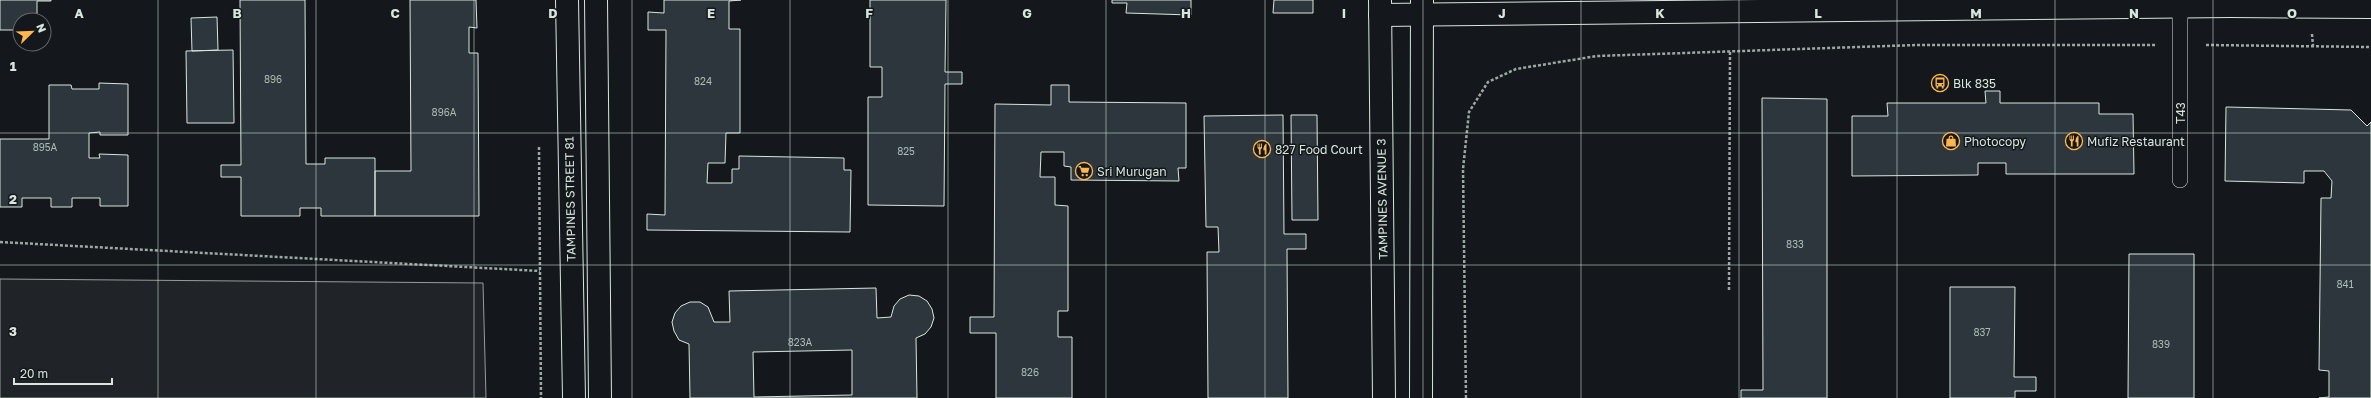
<svg xmlns="http://www.w3.org/2000/svg" width="2371" height="398" font-family="'Golos Text',sans-serif">
<style>
.green{fill:#202428;stroke:#939e99}
.building{fill:#2c363c;stroke:#d8e6dc;fill-rule:evenodd}
.lines{fill:none;stroke-linecap:round;stroke-linejoin:round}
.lane-casing{stroke:#d8e6dc;stroke-width:16}
.street-casing{stroke:#d8e6dc;stroke-width:24}
.secondary-casing{stroke:#d8e6dc;stroke-width:24}
.path{stroke:#9da8a2;stroke-width:2.5;stroke-dasharray:3 2;stroke-linecap:butt}
.lane{stroke:#14181c;stroke-width:15}
.street{stroke:#14181c;stroke-width:22}
.secondary{stroke:#14181c;stroke-width:22}
.grid{fill:none;stroke:#d8e6dc;stroke-width:1;stroke-opacity:0.55}
.labels{text-anchor:middle;dominant-baseline:central;stroke-width:3;stroke-linejoin:round;paint-order:stroke}
.number-label{font-size:10px;fill:#adbab4}
.poi-label{font-size:12px;fill:#d8e6dc;stroke:#14181c;text-anchor:start}
.street-label{font-size:12px;fill:#d8e6dc;stroke:#14181c}
.grid-label{font-size:13px;text-anchor:middle;font-weight:bold;fill:#d8e6dc;stroke:#14181c;stroke-width:3;stroke-linejoin:round;paint-order:stroke}
</style>
<rect width="100%" height="100%" fill="#14181c"/>
<!-- green -->
<path class="green" d="M0 279 483 283 486 398H0Z"/>
<!-- building -->
<path class="building" d="M0 0H51V1H37V20H20V30H0Z
M240 0H305L306 164H325V158H375V216H321V208H300V216H241V177H221V165H241Z
M410 0H476L477 28 469 27V53H478L479 216H375V171H411Z
M664 0H741L729 1V29H740V133H726L725 163H708L707 183H732V169H739V156L844 158V170H851L850 232 647 230V214L665 215 666 30H648V12L664 13Z
M870 0H946L945 72H962V84H945L944 206 868 205V97H882V67H870Z
M1112 0H1191V15L1126 13 1127 3H1112Z
M1274 0H1313V13H1273Z
M217 17 218 50 192 51 191 18Z
M233 50 234 123H187L186 51Z
M99 83 128 84V135H100V132L89 133V158H100L99 154 128 155V206H100V198H72V207H51V198H22V207H0V139H49V85H71L72 89H99Z
M1051 85H1069V102L1186 103V168H1178L1179 181 1071 180V167L1064 166V152H1041L1040 177H1055V205L1068 206V311H1058V337H1072V398H996V333H970V317H994L995 104 1051 105Z
M1985 91H2000V103H2099V114H2133L2134 174H2006V163H1978V175L1852 176V116H1888L1887 103H1986Z
M1762 98 1827 99V398H1741V390H1763Z
M2226 107 2351 110 2367 126 2371 122V398H2319L2329 397V371L2319 370 2321 198H2331L2332 181 2324 171H2304V183L2225 181Z
M1283 115 1284 234H1306V249H1287L1288 398H1208L1207 252H1219L1218 227H1206L1204 116Z
M1291 115H1317L1318 220H1292Z
M2129 254H2194V398H2128Z
M1950 287H2015L2014 377H2036V391H2015V398H1950Z
M876 288 877 318 891 317 894 306 900 299 909 295 919 296 927 301 932 309 934 318 931 327 925 334 916 338 917 398H690L689 344 679 340 674 331 672 322 675 313 681 306 690 302H700L708 307 714 322H730L729 291ZM852 350V395L754 397 753 352Z"/>
<g class="lines">
<!-- lane casing -->
<g class="lane-casing">
<path id="lane" d="M2180 180V7"/>
</g>
<!-- street casing -->
<g class="street-casing">
<path id="street" d="M567 0 574 398
M596 0 600 398
M1380 15 2231 6 2371 7"/>
</g>
<!-- secondary casing -->
<g class="secondary-casing">
<path id="secondary" d="M1380 0 1384 398
M1421 398 1422 0"/>
</g>
<!-- path -->
<path class="path" d="M2312 34 2313 46
M2206 45 2371 47
M539 147 541 398
M0 242 540 271
M1729 290 1730 51
M1466 398 1463 169 1469 112 1488 82 1516 69 1597 56 1916 45H2155"/>
<!-- lane -->
<use href="#lane" class="lane"/>
<!-- street -->
<use href="#street" class="street"/>
<!-- secondary -->
<use href="#secondary" class="secondary"/>
</g>
<!-- grid -->
<path class="grid" d="M158 0V398M316 0V398M474 0V398M632 0V398M790 0V398M948 0V398M1106 0V398M1265 0V398M1423 0V398M1581 0V398M1739 0V398M1897 0V398M2055 0V398M2213 0V398M0 133H2371M0 265H2371"/>
<!-- icons -->
<defs>
<g id="bus-ring" transform="scale(0.9)"><circle r="9.5" fill="#14181c" stroke="#ffb74d" stroke-width="1.5"/><path d="M-5-6H5V4H4V6H2V4H-2V6H-4V4H-5ZM-3.5-4V0h7V-4ZM-3.5 1.2v1.5H-2V1.2ZM2 1.2v1.5H3.5V1.2Z" fill="#ffb74d"/></g>
<g id="shop-ring" transform="scale(0.9)"><circle r="9.5" fill="#14181c" stroke="#ffb74d" stroke-width="1.5"/><path d="M-5-2.5h2.3a2.7 3.5 0 0 1 5.4 0H5L5.5 6h-11ZM-1.5-2.5h3a1.5 2.3 0 0 0-3 0Z" fill="#ffb74d"/></g>
<g id="restaurant-ring" transform="scale(0.9)"><circle r="9.5" fill="#14181c" stroke="#ffb74d" stroke-width="1.5"/><path d="M-5-6h1v4h1v-4h1v4h1v-4h1v5L-1.5 .5V6h-2V.5L-5-1ZM5-6V6H3V1.5H1.5Q1.5-4 5-6Z" fill="#ffb74d"/></g>
<g id="supermarket-ring" transform="scale(0.9)"><circle r="9.5" fill="#14181c" stroke="#ffb74d" stroke-width="1.5"/><path d="M-6-5.5h2.5l.6 2H6L4.5 2H-2.5L-4.4-4H-6ZM-1.5 3.2a1.3 1.3 0 1 0 .1 0ZM3 3.2a1.3 1.3 0 1 0 .1 0Z" fill="#ffb74d"/></g>
</defs>
<g fill-rule="evenodd">
<use href="#bus-ring" x="1940" y="83"/>
<use href="#shop-ring" x="1951" y="141"/>
<use href="#restaurant-ring" x="2074" y="141"/>
<use href="#restaurant-ring" x="1262" y="149"/>
<use href="#supermarket-ring" x="1084" y="171"/>
</g>
<g class="labels">
<!-- number labels -->
<g class="number-label">
<text x="273" y="79">896</text>
<text x="703" y="81">824</text>
<text x="444" y="112">896A</text>
<text x="45" y="147">895A</text>
<text x="906" y="151">825</text>
<text x="1795" y="244">833</text>
<text x="2345" y="284">841</text>
<text x="1982" y="332">837</text>
<text x="800" y="342">823A</text>
<text x="2161" y="344">839</text>
<text x="1030" y="372">826</text>
</g>
<!-- poi labels -->
<g class="poi-label">
<text x="1953" y="83">Blk 835</text>
<text x="1964" y="141">Photocopy</text>
<text x="2087" y="141">Mufiz Restaurant</text>
<text x="1275" y="149">827 Food Court</text>
<text x="1097" y="171">Sri Murugan</text>
</g>
<!-- street labels -->
<g class="street-label">
<text transform="translate(2180 113) rotate(-90)">T43</text>
<text transform="translate(570 199) rotate(-91)">TAMPINES STREET 81</text>
<text transform="translate(1382 199) rotate(-91)">TAMPINES AVENUE 3</text>
</g>
</g>
<g class="grid-label">
<text x="79" y="18">A</text>
<text x="237" y="18">B</text>
<text x="395" y="18">C</text>
<text x="553" y="18">D</text>
<text x="711" y="18">E</text>
<text x="869" y="18">F</text>
<text x="1027" y="18">G</text>
<text x="1186" y="18">H</text>
<text x="1344" y="18">I</text>
<text x="1502" y="18">J</text>
<text x="1660" y="18">K</text>
<text x="1818" y="18">L</text>
<text x="1976" y="18">M</text>
<text x="2134" y="18">N</text>
<text x="2292" y="18">O</text>
<text x="13" y="71">1</text>
<text x="13" y="204">2</text>
<text x="13" y="336">3</text>
</g>
<!-- north arrow -->
<g transform="translate(32 32) rotate(67)"><circle r="19" fill="#14181c" stroke="#626a69"/>
<path d="M0-3L7 15L0 10L-7 15Z" fill="#ffb74d"/>
<text y="-6" font-size="11" font-weight="bold" text-anchor="middle" fill="#d8e6dc">N</text>
</g>
<!-- scale -->
<path d="M14 378v6h98v-6" fill="none" stroke="#d8e6dc" stroke-width="2"/>
<text x="20" y="378" font-size="12" fill="#d8e6dc" stroke="#14181c" stroke-width="3" paint-order="stroke">20 m</text>
</svg>
